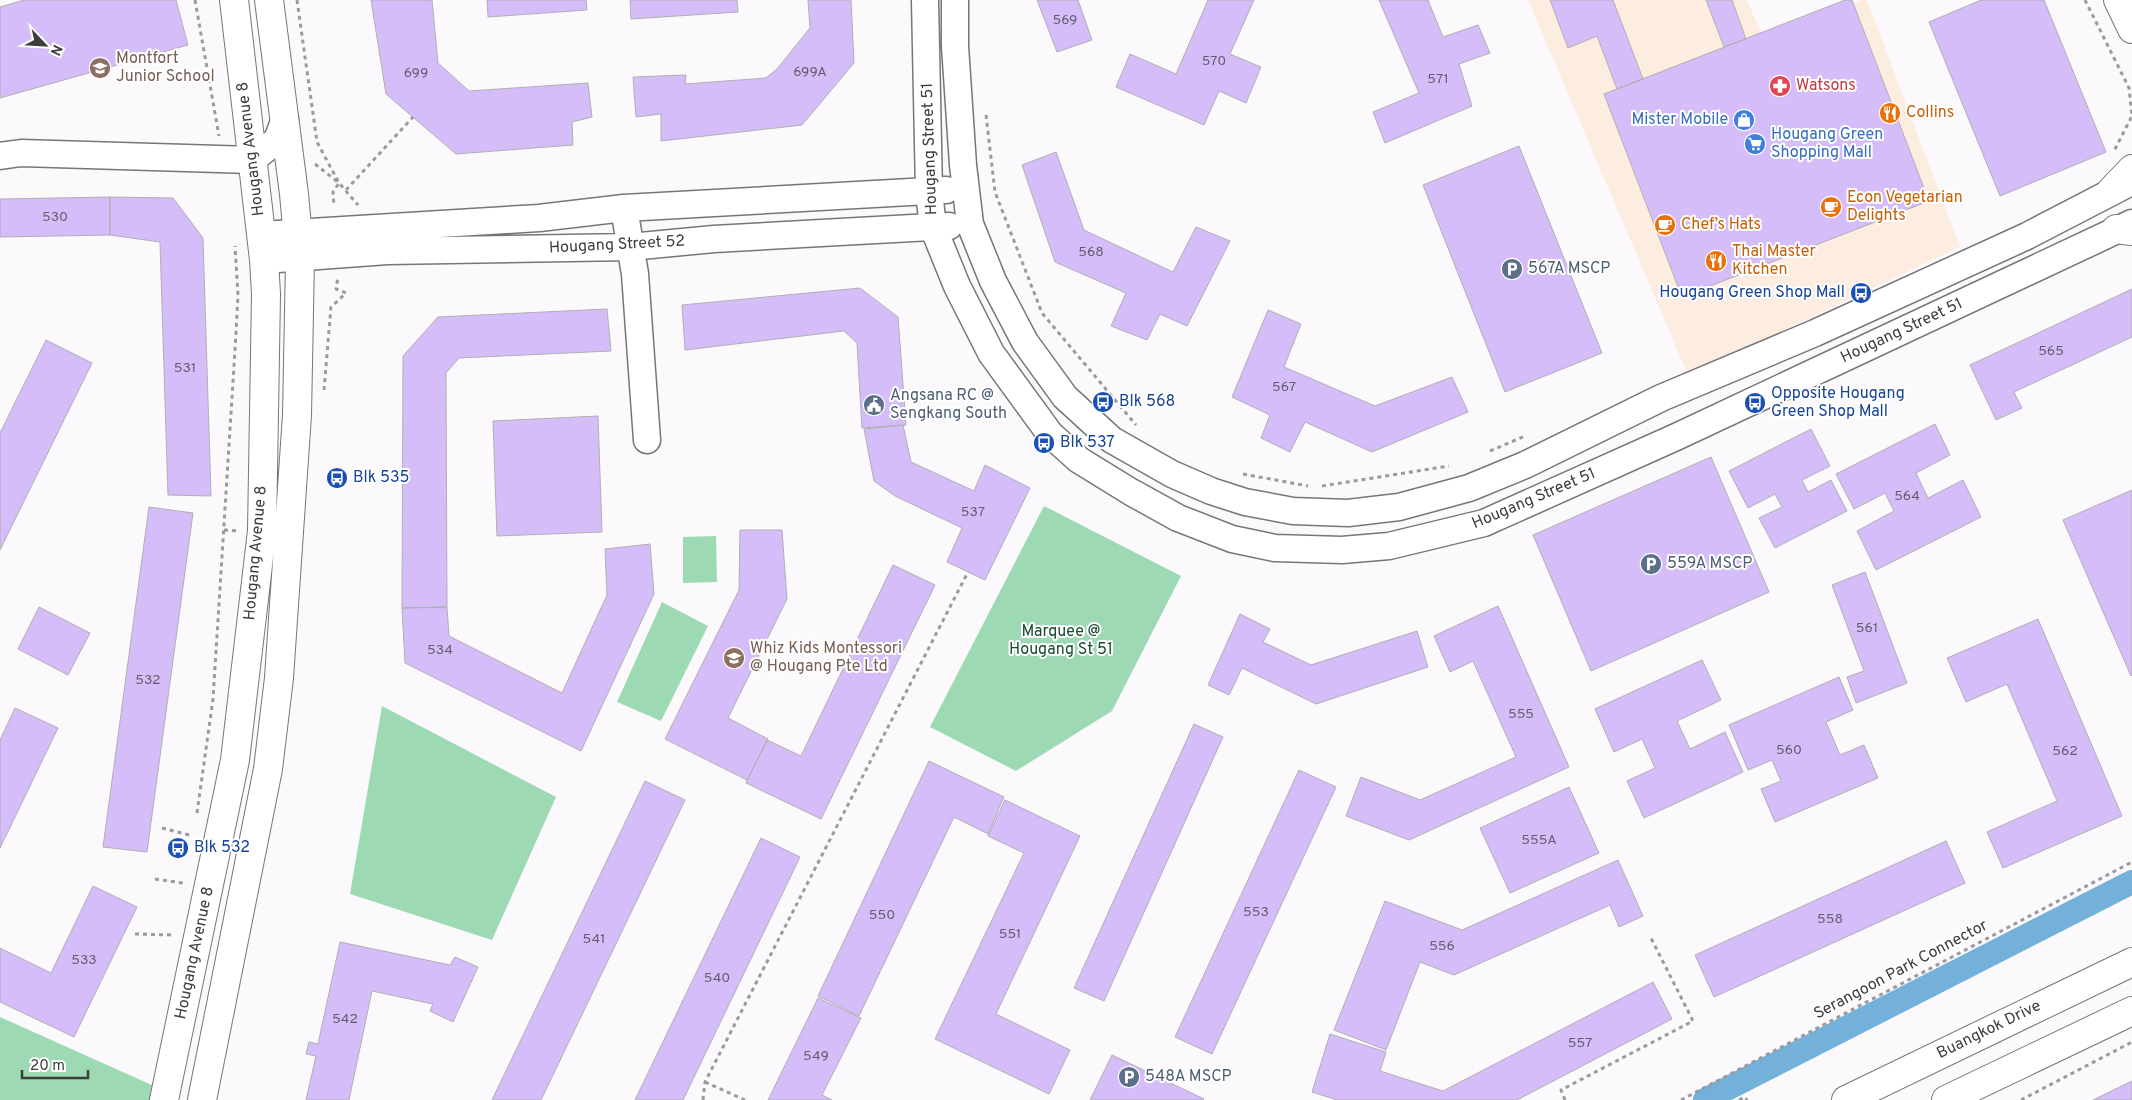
<svg xmlns="http://www.w3.org/2000/svg" width="2132" height="1100" font-family="Overpass,sans-serif">
<style>
.commercial{fill:#fdede0}
.green{fill:#9dd9b3}
.lines{fill:none;stroke-linecap:round;stroke-linejoin:round}
.canal{stroke:#73b1da;stroke-width:24}
.building{fill:#d5bdfa;stroke:#b0afb2}
.minor-casing{stroke:#787578;stroke-width:29}
.major-casing{stroke:#787578;stroke-width:30}
.path{stroke:#9b9a9c;stroke-width:3;stroke-dasharray:4 4;stroke-linecap:butt}
.minor{stroke:#fff;stroke-width:26}
.major{stroke:#fff;stroke-width:28}
.labels{text-anchor:middle;dominant-baseline:central;stroke-width:4;stroke-linejoin:round;paint-order:stroke}
.number-label{font-size:14px;fill:#645d6d}
.education-label{font-size:16px;fill:#785e54;stroke:#fff;text-anchor:start}
.health-label{font-size:16px;fill:#be3a42;stroke:#fff;text-anchor:start}
.food-label{font-size:16px;fill:#c56008;stroke:#fff;text-anchor:start}
.shop-label{font-size:16px;fill:#366cbe;stroke:#fff;text-anchor:end}
.street-label{font-size:16px;fill:#3e3d3e;stroke:#fff}
.service-label{font-size:16px;fill:#4e5e75;stroke:#fff;text-anchor:start}
.transit-label{font-size:16px;fill:#164399;stroke:#fff;text-anchor:start}
.park-label{font-size:16px;fill:#17492e;stroke:#fff}
</style>
<rect width="100%" height="100%" fill="#fbf9fc"/>
<!-- commercial -->
<path class="commercial" d="M1528 0H1747L1764 41 1862 0H1867L1960 247 1688 375Z"/>
<!-- green -->
<path class="green" d="M1044 506 1181 576 1112 711 1016 771 930 727Z
M716 536 717 582 683 583V537Z
M662 602 708 626 661 721 617 702Z
M382 706 556 797 492 940 350 894Z
M0 1017 154 1086 152 1100H0Z"/>
<g class="lines">
<!-- canal -->
<path class="canal" d="M1705 1100 2132 882"/>
</g>
<!-- building -->
<path class="building" d="M24 0H176L188 45 0 98V7Z
M371 0H432L438 63 469 91 588 83 592 117 572 122 573 145 456 154 386 94Z
M487 0H586L587 10 488 17Z
M630 0H737L738 12 631 19Z
M808 0H851L854 63 802 125 661 141V114L636 117 633 77 686 75 685 84 766 78 777 69 810 28Z
M1037 0H1078L1092 40 1057 52Z
M1208 0H1254L1230 54 1261 67 1246 103 1219 91 1204 125 1116 87 1130 54 1176 74Z
M1379 0H1428L1443 37 1478 25 1490 53 1459 64 1472 106 1385 143 1373 112 1419 93Z
M1550 0H1613L1643 79 1617 89 1597 36 1568 48Z
M1706 0H1732L1746 39 1724 47Z
M1845 0H1852L1929 201 1682 297 1604 94Z
M1981 0H2044L2106 152 2000 196 1929 22Z
M1519 146 1602 353 1505 392 1423 185Z
M1056 152 1084 230 1173 272 1196 227 1230 241 1187 326 1160 314 1147 340 1111 326 1126 293 1055 262 1022 165Z
M110 197 173 198 203 238 211 496 168 495 160 242 110 235Z
M110 197V235L0 237V199Z
M860 288 898 317 906 425 862 428 857 343 844 331 685 350 682 305Z
M2132 289V337L2014 392 2022 408 1996 420 1970 365Z
M607 309 611 351 459 358 446 373 447 607 402 608 403 356 438 317Z
M1268 310 1301 324 1284 367 1375 406 1452 377 1468 412 1372 452 1305 422 1290 452 1261 438 1270 415 1232 397Z
M46 340 92 363 0 550V433Z
M598 416 602 532 497 536 493 421Z
M1935 424 1950 455 1916 473 1928 498 1963 480 1981 517 1876 570 1857 531 1894 511 1885 493 1854 509 1836 474Z
M903 425 911 462 974 491 985 465 1030 488 985 580 947 562 962 528 895 496 874 481 864 429Z
M1811 429 1830 466 1802 480 1808 492 1831 480 1847 511 1775 548 1759 518 1782 507 1775 494 1748 508 1729 471Z
M1711 457 1769 592 1591 671 1533 535Z
M2132 490V675L2131 676 2063 520Z
M149 507 193 513 147 852 103 847Z
M740 530H782L787 599 728 718 768 739 747 780 665 739 739 590Z
M650 544 654 594 581 751 405 663 402 608 447 607 449 636 562 693 607 595 605 549Z
M893 565 935 585 821 819 746 783 767 740 801 756Z
M1865 572 1907 683 1856 703 1847 677 1864 671 1832 585Z
M1498 606 1569 767 1409 840 1346 816 1361 777 1420 800 1516 757 1473 661 1450 672 1434 636Z
M39 607 90 633 68 675 18 649Z
M1240 614 1270 629 1263 642 1311 665 1417 631 1428 667 1316 704 1242 668 1229 695 1208 685Z
M2038 619 2122 816 2003 868 1987 832 2057 801 2007 684 1966 702 1947 658Z
M1702 660 1721 700 1677 721 1690 749 1725 732 1743 772 1644 818 1627 781 1655 768 1642 739 1614 752 1595 709Z
M1839 677 1853 710 1826 722 1840 755 1864 745 1878 778 1775 822 1761 789 1781 781 1772 760 1748 770 1729 725Z
M15 708 58 728 0 848V740Z
M1194 724 1223 737 1104 1001 1074 988Z
M929 761 1004 797 988 834 954 817 859 1016 818 996Z
M1299 770 1336 787 1212 1054 1175 1037Z
M645 781 685 800 541 1100H492Z
M1569 787 1599 853 1510 893 1480 828Z
M1005 800 1080 836 996 1014 1070 1050 1049 1094 935 1039 1024 853 988 836Z
M761 838 800 857 683 1100H635Z
M1946 841 1965 883 1714 997 1695 955Z
M1618 860 1643 916 1619 927 1610 905 1454 975 1420 962 1386 1050 1334 1030 1385 901 1462 930Z
M93 886 137 907 74 1037 0 1002V948L51 973Z
M340 942 450 965 455 957 478 967 453 1022 430 1011 433 1004 372 991 349 1100H306L316 1056 306 1054 309 1042 318 1044Z
M1653 982 1672 1019 1517 1100H1337L1312 1092 1330 1034 1386 1052 1380 1071 1443 1091Z
M818 998 861 1018 822 1095 832 1100H768Z
M1112 1055 1204 1099 1203 1100H1090Z
M2132 1081V1100H2093Z"/>
<g class="lines">
<!-- minor casing -->
<g class="minor-casing">
<path id="minor" d="M925 0 929 192 933 227 957 286 991 353 1050 434 1079 460 1131 492 1178 518 1232 539 1275 548 1342 550 1389 546 1484 523 1676 437 2132 223
M955 0V46L963 165 970 224 993 281 1025 342 1065 397 1112 440 1172 474 1211 491 1245 502 1293 511 1348 513 1399 507 1469 488 1525 465 1661 398 1815 333 2027 236 2131 182
M0 156 21 153 252 160 277 140 285 119
M624 208 635 274 647 440
M261 235 539 218 624 208 946 190
M264 260 387 251 630 247 714 239 949 226"/>
</g>
<!-- major casing -->
<g class="major-casing">
<path id="major" d="M2118 0 2132 29
M2111 191 2132 169
M2116 229 2132 231
M164 1100 235 760 262 531 266 294 264 260 234 0
M202 1100 268 769 279 678 297 415 300 259 294 194 269 0
M1846 1100 2132 962
M1946 1100 2132 1011"/>
</g>
<!-- path -->
<path class="path" d="M195 0 219 136
M297 0 317 142 339 183 358 205
M2085 0 2129 88 2132 116 2114 151
M986 115 995 192 1042 313 1136 425
M315 164 339 183 333 192 334 206
M346 190 413 117
M324 390 331 307 346 293 336 289 338 277
M1490 451 1525 436
M1243 474 1308 486
M1322 486 1449 466
M224 530 239 531
M197 813 213 699 235 350 238 295 235 246
M162 828 193 836
M155 879 183 883
M135 934 173 935
M705 1082 745 1100
M703 1100 705 1082 968 572
M1565 1100 1561 1090 1693 1021 1650 936
M1681 1100 2132 862
M1739 1100 1745 1097 1747 1100
M2021 1100 2132 1042"/>
<!-- minor -->
<use href="#minor" class="minor"/>
<!-- major -->
<use href="#major" class="major"/>
</g>
<!-- icons -->
<defs>
<g id="school-disc" transform="scale(1.125)"><circle r="9.5" fill="#8d6e63" stroke="#fff"/><path d="M0-5L7-2L0 1L-7-2ZM-4 1L0 2.5L4 1V4Q0 6-4 4Z" fill="#fff"/></g>
<g id="pharmacy-disc" transform="scale(1.125)"><circle r="9.5" fill="#e0444e" stroke="#fff"/><path d="M-2-6h4v4h4v4h-4v4h-4v-4h-4v-4h4Z" fill="#fff"/></g>
<g id="restaurant-disc" transform="scale(1.125)"><circle r="9.5" fill="#e8710a" stroke="#fff"/><path d="M-5-6h1v4h1v-4h1v4h1v-4h1v5L-1.5 .5V6h-2V.5L-5-1ZM5-6V6H3V1.5H1.5Q1.5-4 5-6Z" fill="#fff"/></g>
<g id="shop-disc" transform="scale(1.125)"><circle r="9.5" fill="#3f7fe0" stroke="#fff"/><path d="M-5-2.5h2.3a2.7 3.5 0 0 1 5.4 0H5L5.5 6h-11ZM-1.5-2.5h3a1.5 2.3 0 0 0-3 0Z" fill="#fff"/></g>
<g id="supermarket-disc" transform="scale(1.125)"><circle r="9.5" fill="#3f7fe0" stroke="#fff"/><path d="M-6-5.5h2.5l.6 2H6L4.5 2H-2.5L-4.4-4H-6ZM-1.5 3.2a1.3 1.3 0 1 0 .1 0ZM3 3.2a1.3 1.3 0 1 0 .1 0Z" fill="#fff"/></g>
<g id="cafe-disc" transform="scale(1.125)"><circle r="9.5" fill="#e8710a" stroke="#fff"/><path d="M-5.5-4.5H6V0H3Q3 3.5 0 3.5H-2.5Q-5.5 3.5-5.5 0ZM3-3.2v2h1.7v-2ZM-6 4.5H4V6H-6Z" fill="#fff"/></g>
<g id="parking-disc" transform="scale(1.125)"><circle r="9.5" fill="#5c6f8a" stroke="#fff"/><path d="M-3.5-5.5H1a3.5 3.5 0 0 1 0 7H-1V5.5H-3.5ZM-1-3.4V-.6H.8a1.4 1.4 0 0 0 0-2.8Z" fill="#fff"/></g>
<g id="bus-disc" transform="scale(1.125)"><circle r="9.5" fill="#1a4fb4" stroke="#fff"/><path d="M-5-6H5V4H4V6H2V4H-2V6H-4V4H-5ZM-3.5-4V0h7V-4ZM-3.5 1.2v1.5H-2V1.2ZM2 1.2v1.5H3.5V1.2Z" fill="#fff"/></g>
<g id="civic-disc" transform="scale(1.125)"><circle r="9.5" fill="#5c6f8a" stroke="#fff"/><path d="M-.6-6.5H3V-4.5H.6V-3L4-1V1h2V6H-6V1h2V-1L-.6-3ZM-1.2 2.5V6h2.4V2.5Z" fill="#fff"/></g>
</defs>
<g fill-rule="evenodd">
<use href="#school-disc" x="100" y="68"/>
<use href="#pharmacy-disc" x="1780" y="86"/>
<use href="#restaurant-disc" x="1890" y="113"/>
<use href="#shop-disc" x="1744" y="120"/>
<use href="#supermarket-disc" x="1755" y="144"/>
<use href="#cafe-disc" x="1831" y="207"/>
<use href="#cafe-disc" x="1665" y="225"/>
<use href="#restaurant-disc" x="1716" y="261"/>
<use href="#parking-disc" x="1512" y="269"/>
<use href="#bus-disc" x="1861" y="293"/>
<use href="#bus-disc" x="1103" y="402"/>
<use href="#bus-disc" x="1755" y="403"/>
<use href="#civic-disc" x="874" y="405"/>
<use href="#bus-disc" x="1044" y="443"/>
<use href="#bus-disc" x="337" y="478"/>
<use href="#parking-disc" x="1651" y="564"/>
<use href="#school-disc" x="734" y="658"/>
<use href="#bus-disc" x="178" y="848"/>
<use href="#parking-disc" x="1129" y="1077"/>
</g>
<g class="labels">
<!-- number labels -->
<g class="number-label">
<text x="1065" y="20">569</text>
<text x="1214" y="61">570</text>
<text x="810" y="72">699A</text>
<text x="416" y="73">699</text>
<text x="1438" y="79">571</text>
<text x="55" y="217">530</text>
<text x="1091" y="252">568</text>
<text x="2051" y="351">565</text>
<text x="185" y="368">531</text>
<text x="1284" y="387">567</text>
<text x="1907" y="496">564</text>
<text x="973" y="512">537</text>
<text x="1867" y="628">561</text>
<text x="440" y="650">534</text>
<text x="148" y="680">532</text>
<text x="1521" y="714">555</text>
<text x="1789" y="750">560</text>
<text x="2065" y="751">562</text>
<text x="1539" y="840">555A</text>
<text x="1256" y="912">553</text>
<text x="882" y="915">550</text>
<text x="1830" y="919">558</text>
<text x="1010" y="934">551</text>
<text x="594" y="939">541</text>
<text x="1442" y="946">556</text>
<text x="84" y="960">533</text>
<text x="717" y="978">540</text>
<text x="345" y="1019">542</text>
<text x="1580" y="1043">557</text>
<text x="816" y="1056">549</text>
</g>
<!-- education labels -->
<g class="education-label">
<text x="116" y="59">Montfort<tspan x="116" dy="18">Junior School</tspan></text>
<text x="750" y="649">Whiz Kids Montessori<tspan x="750" dy="18">@ Hougang Pte Ltd</tspan></text>
</g>
<!-- health labels -->
<g class="health-label">
<text x="1796" y="86">Watsons</text>
</g>
<!-- food labels -->
<g class="food-label">
<text x="1906" y="113">Collins</text>
<text x="1847" y="198">Econ Vegetarian<tspan x="1847" dy="18">Delights</tspan></text>
<text x="1681" y="225">Chef’s Hats</text>
<text x="1732" y="252">Thai Master<tspan x="1732" dy="18">Kitchen</tspan></text>
</g>
<!-- shop labels -->
<g class="shop-label">
<text x="1728" y="120">Mister Mobile</text>
<text x="1771" y="135" text-anchor="start">Hougang Green<tspan x="1771" dy="18">Shopping Mall</tspan></text>
</g>
<!-- street labels -->
<g class="street-label">
<text transform="translate(251 149) rotate(-97)">Hougang Avenue 8</text>
<text transform="translate(930 149) rotate(-92)">Hougang Street 51</text>
<text transform="translate(617 245) rotate(-3)">Hougang Street 52</text>
<text transform="translate(1902 331) rotate(-25)">Hougang Street 51</text>
<text transform="translate(1534 499) rotate(-23)">Hougang Street 51</text>
<text transform="translate(256 553) rotate(-85)">Hougang Avenue 8</text>
<text transform="translate(195 953) rotate(-78)">Hougang Avenue 8</text>
<text transform="translate(1901 970) rotate(-28)">Serangoon Park Connector</text>
<text transform="translate(1989 1030) rotate(-26)">Buangkok Drive</text>
</g>
<!-- service labels -->
<g class="service-label">
<text x="1528" y="269">567A MSCP</text>
<text x="890" y="396">Angsana RC @<tspan x="890" dy="18">Sengkang South</tspan></text>
<text x="1667" y="564">559A MSCP</text>
<text x="1145" y="1077">548A MSCP</text>
</g>
<!-- transit labels -->
<g class="transit-label">
<text x="1845" y="293" text-anchor="end">Hougang Green Shop Mall</text>
<text x="1771" y="394">Opposite Hougang<tspan x="1771" dy="18">Green Shop Mall</tspan></text>
<text x="1119" y="402">Blk 568</text>
<text x="1060" y="443">Blk 537</text>
<text x="353" y="478">Blk 535</text>
<text x="194" y="848">Blk 532</text>
</g>
<!-- park labels -->
<g class="park-label">
<text x="1061" y="632">Marquee @<tspan x="1061" dy="18">Hougang St 51</tspan></text>
</g>
</g>
<!-- north arrow -->
<g transform="translate(45 45) rotate(115)" stroke="#ffffff" stroke-width="4" paint-order="stroke">
<path d="M0-4L9 19L0 12L-9 19Z" fill="#3e3d3e"/>
<text y="-8" font-size="14" font-weight="bold" text-anchor="middle" fill="#3e3d3e">N</text>
</g>
<!-- scale -->
<path d="M22 1070v8h66v-8" fill="none" stroke="#3e3d3e" stroke-width="2.5"/>
<text x="30" y="1070" font-size="15" fill="#3e3d3e" stroke="#ffffff" stroke-width="4" paint-order="stroke">20 m</text>
</svg>
